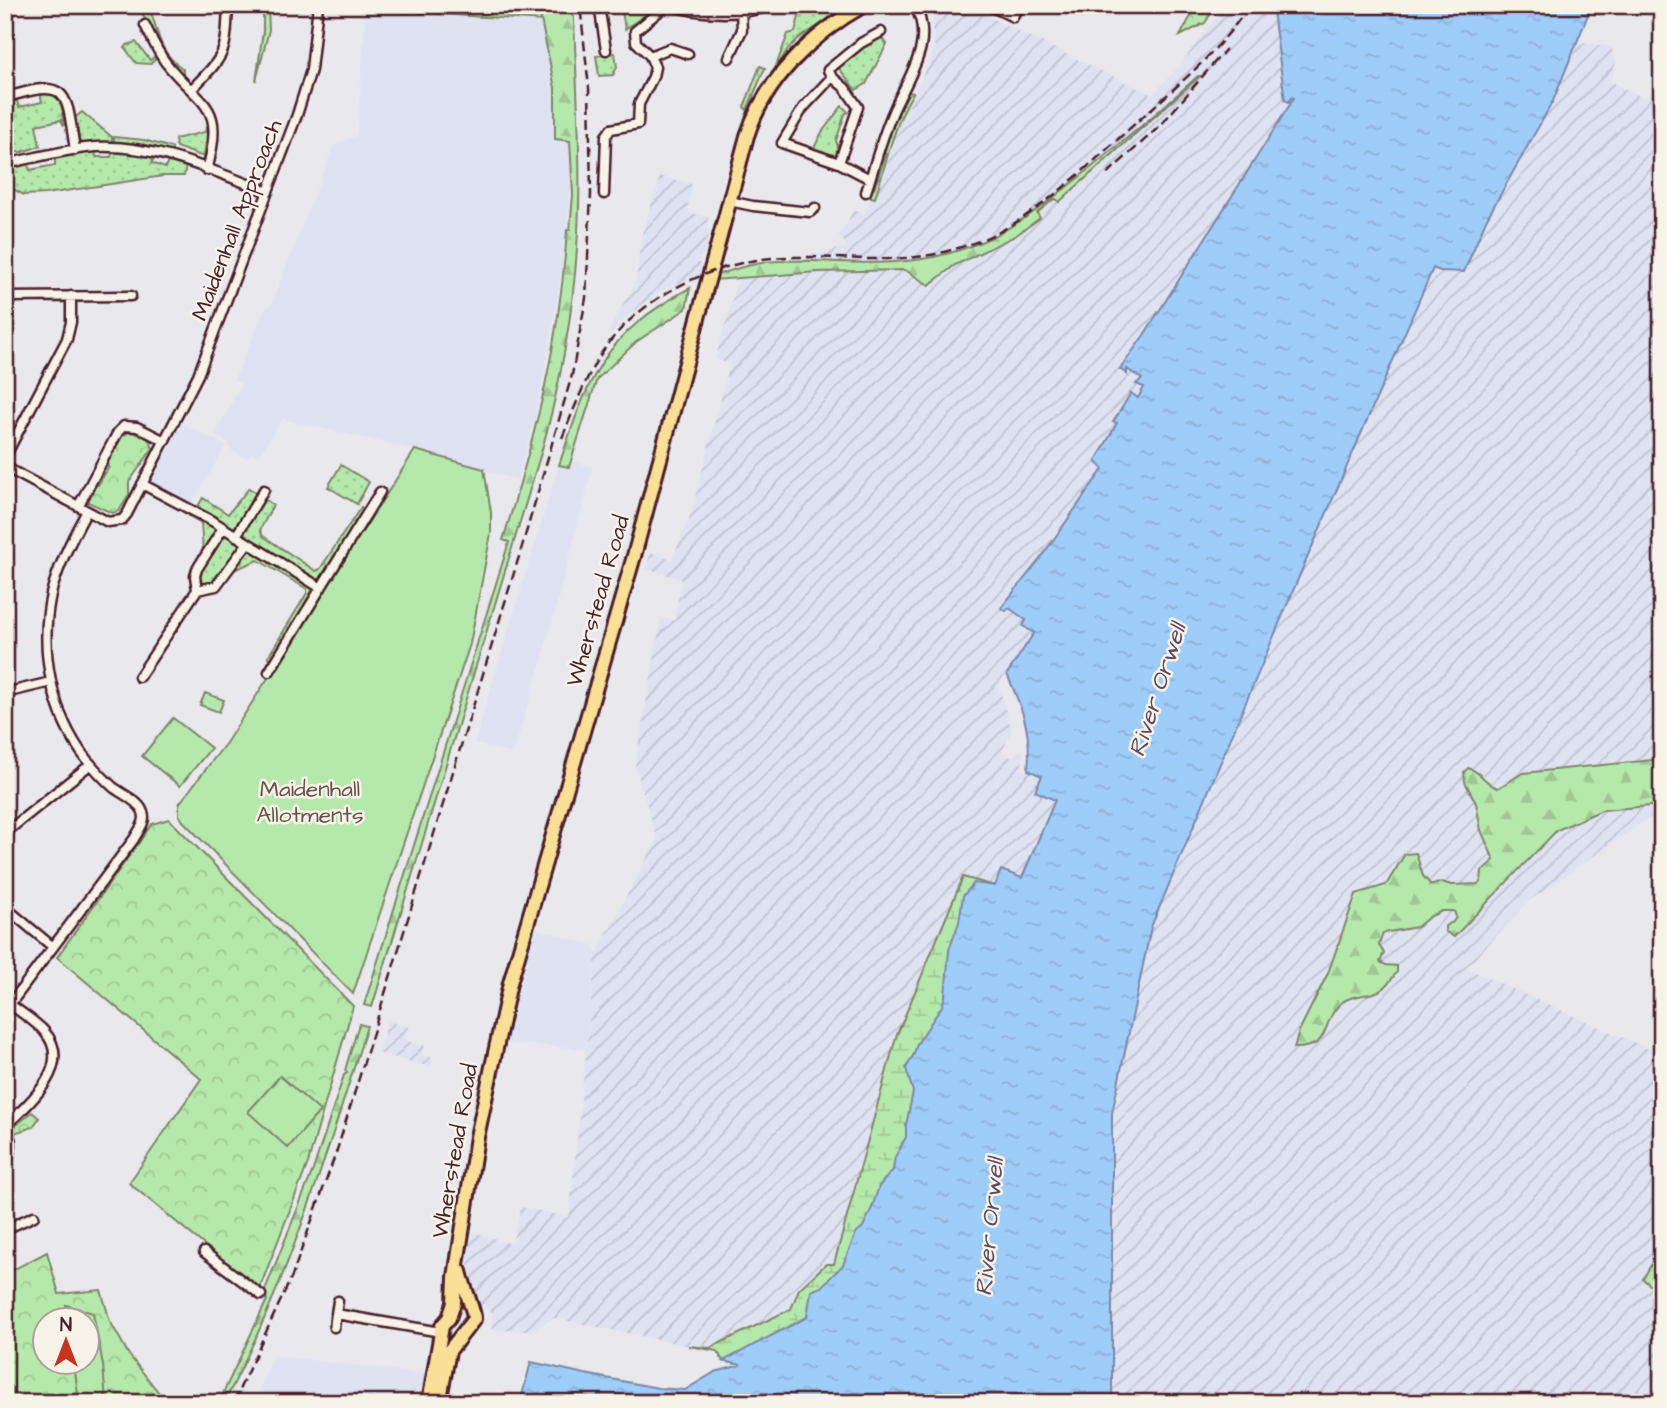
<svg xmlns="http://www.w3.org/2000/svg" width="1667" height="1408" font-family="'Architects Daughter',sans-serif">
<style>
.built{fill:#dfe2f1}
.industrial{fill:url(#industrial-furrows)}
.grass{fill:url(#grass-dots);stroke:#80846b;stroke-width:2}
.forest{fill:url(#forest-firs);stroke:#80846b;stroke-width:2}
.wetland{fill:url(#wetland-marsh);stroke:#80846b;stroke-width:2}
.park{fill:url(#park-crowns);stroke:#80846b;stroke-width:2;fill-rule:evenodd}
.garden{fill:#b5e9ab;stroke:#80846b;stroke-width:2}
.water{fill:url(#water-ripples);stroke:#7d87a7;stroke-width:2}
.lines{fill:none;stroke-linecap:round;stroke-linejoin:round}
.street-casing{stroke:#4a1f2b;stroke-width:13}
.primary-casing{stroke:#4a1f2b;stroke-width:18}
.street{stroke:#f7f3e8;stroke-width:8}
.primary{stroke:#fadf96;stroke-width:12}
.rail{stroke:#4a1f2b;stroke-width:2.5;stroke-dasharray:10 5;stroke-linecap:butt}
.labels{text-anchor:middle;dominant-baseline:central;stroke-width:5;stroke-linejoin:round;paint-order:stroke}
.street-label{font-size:23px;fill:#4a1f2b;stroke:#f7f3e8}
.park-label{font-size:23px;fill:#65524b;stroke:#f7f3e8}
.water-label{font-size:24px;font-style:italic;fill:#5f4a5f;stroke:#f7f3e8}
</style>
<defs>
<pattern id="industrial-furrows" width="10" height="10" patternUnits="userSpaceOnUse" patternTransform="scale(1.75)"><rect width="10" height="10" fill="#dfe2f1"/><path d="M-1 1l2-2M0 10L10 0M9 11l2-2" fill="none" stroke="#c1c1cf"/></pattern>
<pattern id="grass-dots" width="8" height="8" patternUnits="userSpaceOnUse" patternTransform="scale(1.75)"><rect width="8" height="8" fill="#b5e9ab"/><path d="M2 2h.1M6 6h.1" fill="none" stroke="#9dc793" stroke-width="1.8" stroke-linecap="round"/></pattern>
<pattern id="forest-firs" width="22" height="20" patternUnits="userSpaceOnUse" patternTransform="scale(1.75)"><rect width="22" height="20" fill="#b5e9ab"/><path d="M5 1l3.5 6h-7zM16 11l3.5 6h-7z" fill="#9dc793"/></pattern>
<pattern id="wetland-marsh" width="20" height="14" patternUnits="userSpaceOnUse" patternTransform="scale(1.75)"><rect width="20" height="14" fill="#b5e9ab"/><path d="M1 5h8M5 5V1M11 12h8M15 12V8" fill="none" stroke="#9dc793"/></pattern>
<pattern id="park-crowns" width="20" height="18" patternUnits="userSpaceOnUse" patternTransform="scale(1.75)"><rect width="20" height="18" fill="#b5e9ab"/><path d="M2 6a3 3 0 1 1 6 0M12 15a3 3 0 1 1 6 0" fill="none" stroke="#9dc793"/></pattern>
<pattern id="water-ripples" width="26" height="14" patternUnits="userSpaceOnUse" patternTransform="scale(1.75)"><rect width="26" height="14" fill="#9fcdfa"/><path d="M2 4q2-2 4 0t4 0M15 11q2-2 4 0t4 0" fill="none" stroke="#8ab0d6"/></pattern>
</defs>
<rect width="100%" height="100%" fill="#e9e9ed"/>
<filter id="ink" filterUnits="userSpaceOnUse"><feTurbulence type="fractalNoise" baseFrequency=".0143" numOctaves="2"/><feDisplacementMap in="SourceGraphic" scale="14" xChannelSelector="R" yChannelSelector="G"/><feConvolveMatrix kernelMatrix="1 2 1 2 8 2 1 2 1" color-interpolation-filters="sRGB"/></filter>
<g filter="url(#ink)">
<!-- built -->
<path class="built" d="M366 5H551L570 131 571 192 557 301 537 412 517 480 415 450 282 419 259 457 251 453 248 459 234 452 228 447 230 443 214 436 242 383 234 380 265 309 271 305 334 145 357 135Z
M176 421 226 445 189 509 142 484Z
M570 460 593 467 542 660 513 754 474 743 559 465 569 467Z
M535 928 593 945 596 954 586 1049 505 1043Z
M273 1355 429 1375 422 1403H277L255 1400Z"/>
<!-- industrial -->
<path class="industrial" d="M940 5H964L1152 95 1181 64 1224 5H1272L1285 100 1294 98 1144 335 1120 369 1125 371 1126 368 1143 379 1145 387 1138 398 1131 394 1114 421 1117 423 1096 461 1103 469 1040 559 1002 608H1009L1027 620 1034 633 1011 669 998 684 1012 731 1001 754 1013 758 1017 752 1023 750 1022 770 1042 776 1055 799 1022 878 995 886 963 878 896 1037 834 1264 792 1312 718 1350 689 1346 554 1318 531 1331 491 1330 492 1312 478 1304 471 1279 467 1259 470 1231 512 1244 521 1207 569 1217 596 954 657 839 635 766 661 618 675 620 681 579 645 568 651 553 672 560 691 513 730 364 715 359 738 279 735 270 848 247 838 235 847 224 852 210 865 214 871 197 875 198 895 136 935 49 931 24Z
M1577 41 1611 47 1616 62 1610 81 1644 98 1662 81V809L1529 901 1466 968 1662 1055V1403H1112V1113L1151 927 1295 586 1433 267 1486 220 1553 101Z
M660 176 692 184 687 212 709 217 705 228 710 230 707 240 708 248 697 262 705 267 704 272 659 292 628 315 611 333 608 331 636 281 641 237Z
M388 1021 409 1027 404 1040 425 1046 423 1055 433 1058 431 1067 378 1053Z"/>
<!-- grass -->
<path class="grass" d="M366 5H538L543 21 366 9Z
M802 5H850L798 39 788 49 774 71 788 34 795 32Z
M1197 5H1216L1205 23 1180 36Z
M879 35 887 44 866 84 856 90 837 66Z
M136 42 150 60 154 57 156 59 150 64 136 63 125 48 127 45Z
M615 53 617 67 613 75 599 76 596 56Z
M760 66 765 68 747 110 744 107Z
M40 92C55 92 59 96 65 108L62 114 64 126 61 120 36 125 40 146 22 152H6L5 102 16 98 19 107 42 102Z
M908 92 913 93C894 124 886 164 875 198L868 196 870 189H874L886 154 883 153 905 95Z
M842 106 848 112 845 114 836 141 840 152 836 158H829L826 154 813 150 822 132Z
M82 112 112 137V143L84 144 78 140 72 120Z
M208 126 204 157 176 147 175 139 205 132 206 127Z
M114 137 144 140 172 148V154L149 147 114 143Z
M95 150 96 157H111L113 150 154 156 152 163 165 168 169 160 186 166 184 176H163L46 194 24 195 5 185V168L27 163 30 170 55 165V157Z
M341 465 369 482 357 504 328 487Z
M249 488 255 492C256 504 243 523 233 528L197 508 203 498 228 514Z
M262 500H266L273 505 260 530 263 536 316 571 320 569 361 507 367 511 322 579H317L243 534 244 529Z
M190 513C220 527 220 524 203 552L201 523 189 516Z
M225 535H231L239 542 237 551 214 583 202 585 199 580C201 565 215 545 225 535Z
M254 550 311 585 313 595 273 660 268 657 307 593V589L258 560 234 570 248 551Z"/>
<!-- forest -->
<path class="forest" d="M138 5H153L150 10C161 38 157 50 183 69V78L160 50Z
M263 5H268L269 30 256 81 263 31Z
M538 5H571L574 19C576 81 581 144 579 206 577 290 564 372 541 453L372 1007 364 1005 509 542 503 540C536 434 560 341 567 230L570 229 573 195 570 141 555 139V88Z
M1198 76H1200L1059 202 1055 198 1037 213 1040 218 1015 236 955 265 929 285 905 270 818 272 714 280 716 275C736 269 757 262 778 261 817 259 856 265 895 262 982 257 1028 218 1093 166 1129 137 1164 107 1198 76Z
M690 288 686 309 636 342 597 379 569 467 559 465C589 376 603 335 690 288Z
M1662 759V805L1602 810 1557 830 1454 937 1445 931V926L1453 922 1456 917 1454 911H1442L1429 917 1417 927 1383 933 1379 945 1384 953 1380 962 1386 965 1397 966V972C1393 977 1388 985 1383 989 1372 997 1353 993 1341 1003 1319 1023 1334 1048 1294 1048L1299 1031 1328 973 1356 894 1386 885 1405 854 1416 853 1423 876 1431 885 1442 882 1451 885 1478 884 1481 881 1482 871 1494 860 1481 830 1476 803 1465 782 1464 772 1468 768C1481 771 1485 784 1498 788L1523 773Z
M359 1024 367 1026C327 1155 287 1283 224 1403L219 1402 267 1300 265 1290 313 1170 344 1075 347 1073 345 1070Z
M1651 1265H1662V1295L1643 1279Z"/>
<!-- wetland -->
<path class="wetland" d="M963 877 995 886 928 1120 818 1311 743 1365 723 1361 717 1351 689 1346 710 1348 791 1309 799 1289 826 1264H834L896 1037Z"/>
<!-- park -->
<path class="park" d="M621 5H659L625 29Z
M130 432C140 433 150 437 153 448L129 482V495L119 511 112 513 88 502 95 484 98 485 109 467 105 464C111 452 117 436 130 432Z
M169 819 353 1006 308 1163 259 1290 129 1183 201 1079 57 957 152 824Z
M32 1112 39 1118 33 1127 11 1134 12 1129Z
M47 1252 59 1294 101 1290 110 1321 129 1355 163 1398H149V1403H5V1274ZM46 1320H88V1362H46Z"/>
<!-- garden -->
<path class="garden" d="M415 450 484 469 491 512V533L470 644 353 994 183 821 179 815V804L226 743Z
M205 693 224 700 219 712 200 705Z
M173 718 211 748 180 786 142 756Z
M280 1076 320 1111 288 1148 248 1112Z
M66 1305 93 1313 103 1365 106 1402 79 1403 74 1363 88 1362V1320H68Z"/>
<!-- water -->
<path class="water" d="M1272 5H1592L1553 101 1486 220 1464 272 1440 271 1433 268 1295 586 1151 927 1112 1113V1403H520L531 1362 585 1374 658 1388 685 1390 715 1372 741 1365 723 1361 807 1317 811 1291 821 1287 843 1265 856 1233 863 1227 872 1208 879 1186 893 1170 895 1157 906 1137V1125L913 1092 906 1068 914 1054 917 1044 942 1006 945 996 949 950 959 922 963 896 974 883 995 886 1001 870 1022 878 1055 800 1035 791 1042 776 1028 770C1032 732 1022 708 1007 674L1034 633 1023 626 1026 620 1009 608 1006 611 1001 608 1040 559 1103 469 1096 461 1117 423 1113 422 1131 393 1138 398 1144 387 1136 384 1142 379 1127 369V374L1120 369 1144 335 1294 98 1292 97 1289 102 1285 100Z"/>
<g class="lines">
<!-- street casing -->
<g class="street-casing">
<path id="street" d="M599 5 606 50
M671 5C697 15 745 16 770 5
M988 5 1013 17 1018 5
M145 25C151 37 157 51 166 63 202 108 226 102 207 170
M650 56 670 48 688 54
M729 58 742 30 741 11
M832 77 845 88 858 107 839 163
M192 89C226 54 226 54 228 5
M5 98C70 77 66 92 75 150
M5 164C35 158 66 149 96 147 155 144 214 171 268 192
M870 179 839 163 782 143 803 108 832 77 828 70 861 43 881 32
M866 192C876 162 883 131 897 103 911 73 935 39 914 5
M604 194 606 136 611 129 638 124 639 104 653 77 655 67 650 56 636 42 635 31 667 5
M729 201 753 206 810 212 815 208
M5 297 131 296
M5 457 67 339 71 322V296
M5 467 108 522 122 520 127 514 198 375 297 115 311 70 318 5
M142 484 214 522 321 588
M79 505 118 432 124 426 137 427 165 441
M223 528 197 569 195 576 197 590 216 586 247 544
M236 536 264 490
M269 672 380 492
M139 677 197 590
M5 693 51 682
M5 833 91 764
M5 907 53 947
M5 1011 134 839C139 830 148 820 142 810 137 800 122 794 113 787 104 779 95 769 87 760 51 714 39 650 51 594 58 565 73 536 87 511
M5 1126C29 1104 75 1065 44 1031 35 1021 21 1013 10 1004
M5 1127C14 1139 11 1154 5 1167
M10 1227 34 1216
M204 1252 261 1295
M336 1314 441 1332
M334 1327 338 1301"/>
</g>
<!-- primary casing -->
<g class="primary-casing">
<path id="primary" d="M429 1403 442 1326 449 1318 454 1303 455 1277 477 1137 510 983 634 556 747 136C765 79 813 34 864 5
M439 1403 449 1351 474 1319C475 1312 462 1283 460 1271"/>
</g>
<!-- street -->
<use href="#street" class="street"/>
<!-- primary -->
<use href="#primary" class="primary"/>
<!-- rail -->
<path class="rail" d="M1107 174 1160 126 1226 49
M562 438C573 412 583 384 597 360 636 295 722 256 796 257 846 257 895 264 944 252 963 247 981 241 999 232 1047 207 1099 156 1139 120 1178 85 1221 50 1249 5
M233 1403 292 1276 337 1150 521 550 572 375 586 298 591 194 589 88 580 5"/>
</g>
</g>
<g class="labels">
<!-- street labels -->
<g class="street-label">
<text transform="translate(237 220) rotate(-69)">Maidenhall Approach</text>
<text transform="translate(598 601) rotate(-74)">Wherstead Road</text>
<text transform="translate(455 1151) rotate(-80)">Wherstead Road</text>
</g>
<!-- park labels -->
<g class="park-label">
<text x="310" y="789">Maidenhall<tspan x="310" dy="26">Allotments</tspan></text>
</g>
<!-- water labels -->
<g class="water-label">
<text transform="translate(1158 690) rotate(-72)">River Orwell</text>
<text transform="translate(990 1227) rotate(-85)">River Orwell</text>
</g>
</g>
<!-- margin -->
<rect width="1667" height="1408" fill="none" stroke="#f7f3e8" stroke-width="28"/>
<rect x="14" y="14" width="1639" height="1380" fill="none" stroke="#4a1f2b" stroke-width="2.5" filter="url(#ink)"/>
<!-- north arrow -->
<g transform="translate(66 1341)"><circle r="33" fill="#f7f3e8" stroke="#b29e9c" stroke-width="2"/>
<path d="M0-5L12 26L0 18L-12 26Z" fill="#c8321e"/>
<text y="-10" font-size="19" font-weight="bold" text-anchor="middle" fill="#4a1f2b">N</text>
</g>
</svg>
